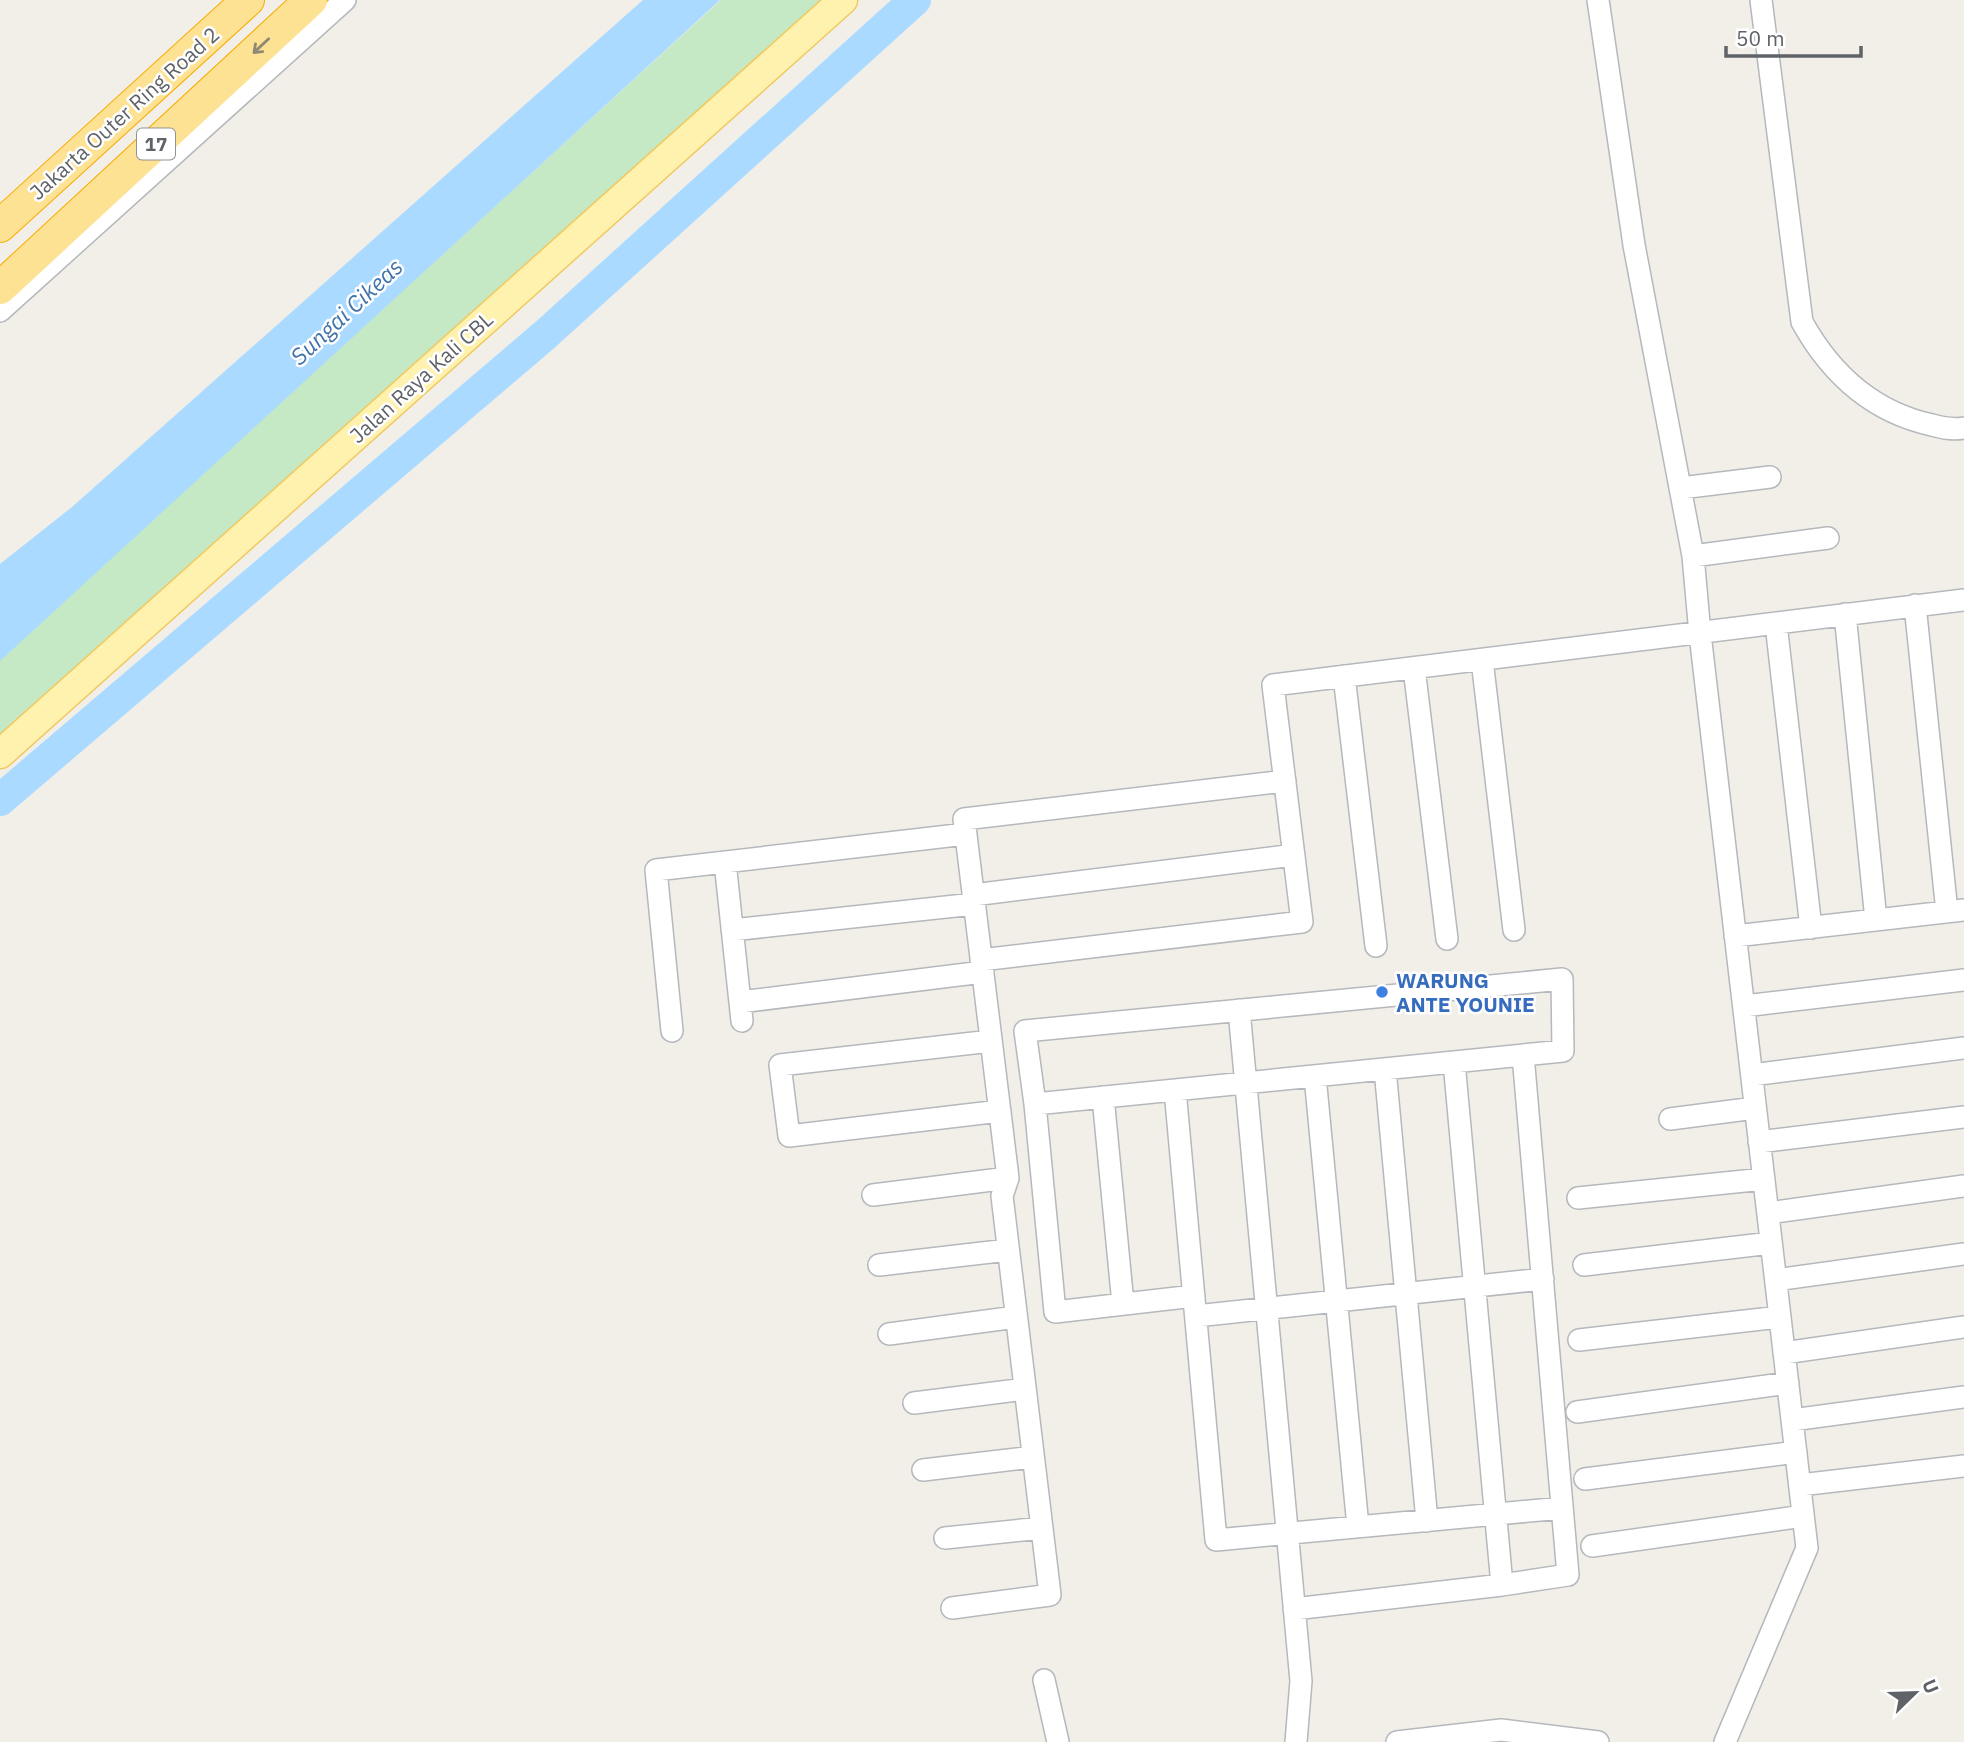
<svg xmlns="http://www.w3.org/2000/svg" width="1964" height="1742" font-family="'IBM Plex Sans',sans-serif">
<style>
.green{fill:#c5e8c5}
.water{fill:#aadaff}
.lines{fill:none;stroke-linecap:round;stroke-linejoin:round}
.river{stroke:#aadaff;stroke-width:32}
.minor-casing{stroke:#b5b8bc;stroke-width:24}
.major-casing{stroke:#f2c960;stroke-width:31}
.highway-casing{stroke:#f9ab00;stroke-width:34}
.minor{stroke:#fff;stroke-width:21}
.major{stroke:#fff2af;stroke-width:28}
.highway{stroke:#fde293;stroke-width:32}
.oneway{stroke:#8e8975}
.shop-dot{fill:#3f7fe0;stroke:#fff;stroke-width:2.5}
.labels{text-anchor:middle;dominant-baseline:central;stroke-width:5;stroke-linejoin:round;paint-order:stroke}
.shield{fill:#fff;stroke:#8f9295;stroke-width:2}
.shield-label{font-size:19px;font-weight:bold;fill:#5f6368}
.street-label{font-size:21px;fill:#5f6368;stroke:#fff}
.shop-label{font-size:21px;font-weight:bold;fill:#366cbe;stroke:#fff;text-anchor:start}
.water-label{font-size:23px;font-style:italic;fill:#4174aa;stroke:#fff}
</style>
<rect width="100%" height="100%" fill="#f1efe8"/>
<!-- green -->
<path class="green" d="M721 0H843L0 754V658Z"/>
<!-- water -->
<path class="water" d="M643 0H720L0 661V564L72 507Z"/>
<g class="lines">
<!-- river -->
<path class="river" d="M0 800 546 334 915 0"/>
<!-- minor casing -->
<g class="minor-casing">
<path id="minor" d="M1598 0 1634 245 1693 556 1700 634 1807 1548 1725 1742
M1761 0 1802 322C1831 374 1872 412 1932 425 1943 428 1952 430 1964 428
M0 311 345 0
M1681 488 1770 477
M1693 556 1828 538
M1915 605 1947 912
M1845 614 1876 920
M1776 624 1811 928
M1482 660 1514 930
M1414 668 1447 939
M1344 676 1376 946
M725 862 742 1021
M973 895 1294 855
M732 930 974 904
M1735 936 1964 910
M981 960 1302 922 1273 685 1964 600
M1562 979 1563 1051 1035 1104 1025 1031Z
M740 1002 983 972
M1744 1006 1964 980
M1239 1010 1301 1681 1296 1742
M672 1031 656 870 966 834
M991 1041 780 1065 789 1136 1000 1111
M1454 1062 1502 1585
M1385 1069 1427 1521
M1752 1075 1964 1048
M1315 1076 1358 1527
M1175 1090 1216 1540 1562 1508
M1103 1097 1123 1304
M1035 1104 1055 1312 1194 1296
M1670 1119 1755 1108
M1759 1142 1964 1117
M873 1195 1008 1178
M1578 1198 1764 1179
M1768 1213 1964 1186
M879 1265 1008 1250
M1584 1265 1771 1243
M1776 1280 1964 1254
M1196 1316 1543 1279
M889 1334 1016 1317
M1579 1340 1780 1317
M1784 1353 1964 1327
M914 1403 1025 1389
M1577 1412 1788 1383
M1792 1420 1964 1397
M923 1470 1033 1457
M1585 1479 1796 1452
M1800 1485 1964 1466
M945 1538 1042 1528
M1592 1546 1803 1516
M952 1608 1050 1595 1002 1196 1008 1178 964 819 1285 781
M1294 1609 1502 1585 1568 1575 1523 1055
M1044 1680 1058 1742
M1397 1742 1501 1730 1598 1742"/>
</g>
<!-- major casing -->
<g class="major-casing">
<path id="major" d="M0 754 843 0"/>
</g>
<!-- highway casing -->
<g class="highway-casing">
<path id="highway" d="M0 226 248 0
M0 288 311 0"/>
</g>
<!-- minor -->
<use href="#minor" class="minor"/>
<!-- major -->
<use href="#major" class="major"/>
<!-- highway -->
<use href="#highway" class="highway"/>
</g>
<!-- one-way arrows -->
<defs><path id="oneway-shaft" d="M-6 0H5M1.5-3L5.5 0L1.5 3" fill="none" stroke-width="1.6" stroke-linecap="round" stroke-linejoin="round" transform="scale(1.75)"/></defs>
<use class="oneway" href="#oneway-shaft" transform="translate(261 46) rotate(137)"/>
<!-- markers -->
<circle class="shop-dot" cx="1382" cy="992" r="7"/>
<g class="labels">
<!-- shield labels -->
<rect class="shield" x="137" y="128.5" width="38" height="31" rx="5"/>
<g class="shield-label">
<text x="156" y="144">17</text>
</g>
<!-- street labels -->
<g class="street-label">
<text transform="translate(124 113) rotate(-42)">Jakarta Outer Ring Road 2</text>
<text transform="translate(421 377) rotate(-42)">Jalan Raya Kali CBL</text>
</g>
<!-- shop labels -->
<g class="shop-label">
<text x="1396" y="980">WARUNG<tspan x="1396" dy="24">ANTE YOUNIE</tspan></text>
</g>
<!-- water labels -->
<g class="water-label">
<text transform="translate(346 311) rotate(-43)">Sungai Cikeas</text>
</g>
</g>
<!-- north arrow -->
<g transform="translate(1915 1693) rotate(67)" stroke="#ffffff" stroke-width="5" paint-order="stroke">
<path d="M0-5L12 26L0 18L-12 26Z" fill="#5f6368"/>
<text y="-10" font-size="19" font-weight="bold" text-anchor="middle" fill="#5f6368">U</text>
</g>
<!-- scale -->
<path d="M1726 46v10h135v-10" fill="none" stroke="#5f6368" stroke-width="3.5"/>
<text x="1736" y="46" font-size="21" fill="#5f6368" stroke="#ffffff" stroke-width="5" paint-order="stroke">50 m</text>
</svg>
